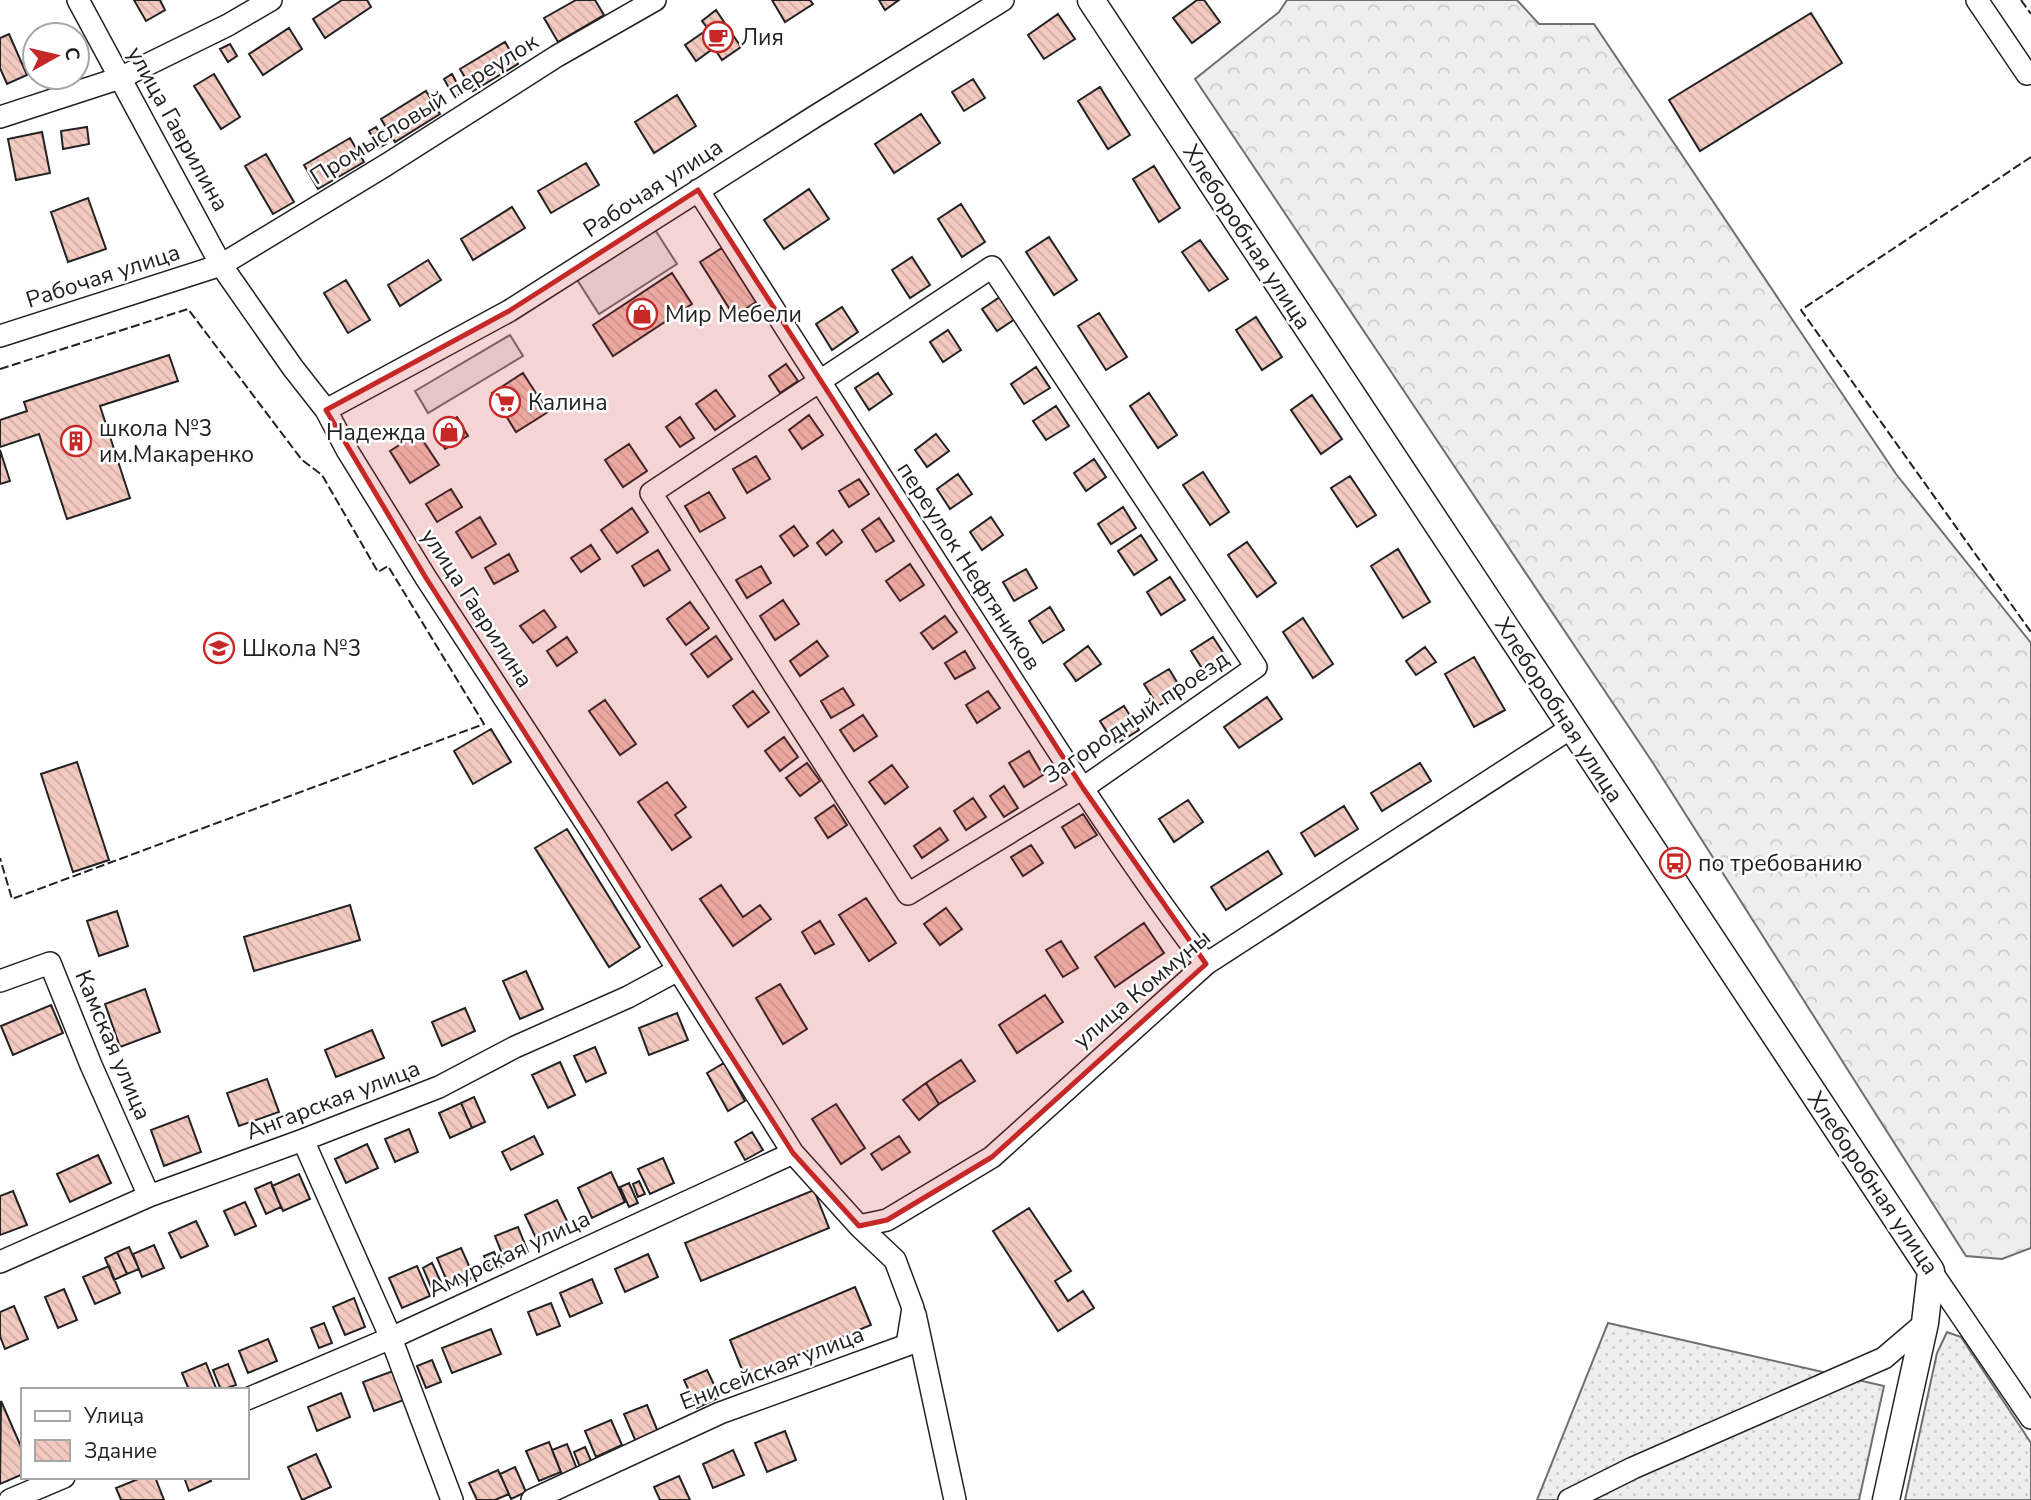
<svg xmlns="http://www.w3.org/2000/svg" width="2031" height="1500" font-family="'Nunito Sans',sans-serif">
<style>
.grass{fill:url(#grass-dots);stroke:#6f6f6f;stroke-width:2}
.forest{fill:url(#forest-crowns);stroke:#6f6f6f;stroke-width:2}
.parking{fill:#ededed;stroke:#6f6f6f;stroke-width:2}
.building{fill:url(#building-back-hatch);stroke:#222;stroke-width:2}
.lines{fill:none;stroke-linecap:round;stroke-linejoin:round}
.minor-casing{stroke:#222;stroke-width:24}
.major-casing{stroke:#222;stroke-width:29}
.minor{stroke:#fff;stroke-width:21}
.major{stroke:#fff;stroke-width:26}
.fence{stroke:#222;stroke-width:2;stroke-dasharray:9 3.5;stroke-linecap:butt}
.marked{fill:#c62828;fill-opacity:0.2;stroke:#c62828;stroke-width:5;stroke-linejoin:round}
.labels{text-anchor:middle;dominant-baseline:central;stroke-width:5;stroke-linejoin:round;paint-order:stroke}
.poi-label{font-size:23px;fill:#222;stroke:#fff;text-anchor:start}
.street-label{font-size:23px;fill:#222;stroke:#fff}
</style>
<defs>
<pattern id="grass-dots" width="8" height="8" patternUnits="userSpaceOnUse" patternTransform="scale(1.75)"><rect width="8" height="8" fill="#eee"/><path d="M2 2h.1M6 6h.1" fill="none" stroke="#ccc" stroke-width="1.8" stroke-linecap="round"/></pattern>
<pattern id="forest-crowns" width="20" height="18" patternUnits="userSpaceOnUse" patternTransform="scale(1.75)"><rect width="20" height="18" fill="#eee"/><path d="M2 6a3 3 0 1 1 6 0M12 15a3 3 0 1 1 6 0" fill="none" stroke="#ccc"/></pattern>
<pattern id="building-back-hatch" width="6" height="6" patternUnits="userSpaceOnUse" patternTransform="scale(1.75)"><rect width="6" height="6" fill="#f3c9c0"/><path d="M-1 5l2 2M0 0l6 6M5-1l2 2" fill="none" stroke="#d0aca5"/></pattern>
</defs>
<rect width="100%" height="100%" fill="#fff"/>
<!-- grass -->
<path class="grass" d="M1608 1323 1884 1386 1859 1500H1537Z
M1947 1332 1961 1337 2031 1443V1500H1905L1937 1353Z"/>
<!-- forest -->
<path class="forest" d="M1287 0H1517L1539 24H1594L1896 474 2031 643V1248L2002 1259 1966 1256 1653 763 1195 79 1279 12Z"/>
<!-- parking -->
<path class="parking" d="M652 225 677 264 599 314 574 275Z
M510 335 523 356 428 413 415 391Z"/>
<!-- building -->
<path class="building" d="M134 0H160L165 10 146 21Z
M342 0H367L371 7 325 38 313 19Z
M576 0H595L604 15 558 42 544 18Z
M772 0H810L813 4 785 22Z
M879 0H899L885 10Z
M1197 0H1204L1220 22 1192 43 1173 18Z
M716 10 741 47 722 60 714 48 696 61 685 45 708 29 702 21Z
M1811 13 1842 63 1700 151 1669 100Z
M1058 14 1075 39 1044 59 1028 35Z
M289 28 302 49 263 75 249 54Z
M9 34 27 75 7 84 0 68V38Z
M505 42 518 64 473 91 460 69Z
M230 44 237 56 228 62 220 49Z
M214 74 240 117 221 129 194 86Z
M452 74 462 93 454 97 444 79Z
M973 79 985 98 964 111 952 92Z
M1100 87 1130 135 1108 149 1078 101Z
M426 91 440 114 395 142 381 119Z
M677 95 696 126 654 153 635 122Z
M921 114 940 143 894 173 875 144Z
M87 127 89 144 63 149 61 131Z
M376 127 386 144 379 148 369 131Z
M42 132 50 173 16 180 8 139Z
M350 138 364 162 318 189 304 165Z
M266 154 294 202 273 214 245 166Z
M586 163 599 185 551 213 538 191Z
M1154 166 1180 208 1159 222 1133 179Z
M809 189 829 219 784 249 764 220Z
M88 198 106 249 68 262 51 212Z
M961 204 985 242 962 257 938 219Z
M512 207 525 228 473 260 461 239Z
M1049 237 1077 280 1054 295 1026 252Z
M1200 240 1228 279 1209 291 1182 252Z
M722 248 756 302 734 316 700 262Z
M912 257 930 285 910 298 892 270Z
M428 260 441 280 400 306 388 285Z
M672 273 692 304 613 356 593 325Z
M346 280 370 320 348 333 324 293Z
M1000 297 1015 319 997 331 982 309Z
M842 307 858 332 832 350 816 324Z
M1099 313 1127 357 1106 370 1078 326Z
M1256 317 1282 357 1262 370 1236 330Z
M948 330 961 350 943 362 930 342Z
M169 355 178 381 100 406 130 498 67 519 39 434 0 447V420L27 411 24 402Z
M786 364 798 381 780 393 769 376Z
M1036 367 1050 388 1024 404 1011 384Z
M523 373 548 412 516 432 492 393Z
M878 373 892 394 869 410 855 388Z
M716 390 735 416 715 430 696 404Z
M1149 393 1177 435 1158 448 1130 406Z
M1312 395 1342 439 1321 454 1291 410Z
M1056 406 1069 426 1046 440 1033 421Z
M809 415 823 435 802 449 789 430Z
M457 417 468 436 445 449 434 430Z
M680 417 694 438 680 447 666 427Z
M418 433 439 465 410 483 390 451Z
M936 434 949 451 927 467 915 450Z
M629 444 647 471 623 487 605 460Z
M0 450 10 481 0 484Z
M756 456 770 479 747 493 733 469Z
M1094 459 1106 477 1086 491 1074 473Z
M1203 472 1229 512 1210 525 1183 485Z
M958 474 972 494 950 509 937 489Z
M1350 476 1376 515 1357 527 1331 488Z
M859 479 869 494 849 507 839 491Z
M451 489 462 507 437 522 426 504Z
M709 492 725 518 700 532 685 506Z
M1123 507 1136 528 1111 544 1098 524Z
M632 508 648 532 617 553 601 530Z
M480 517 496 544 472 558 456 532Z
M991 517 1003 535 982 550 970 532Z
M879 518 894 541 876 552 862 530Z
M794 526 808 546 794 556 780 536Z
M833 530 842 542 826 555 817 543Z
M1141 535 1157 560 1134 575 1118 551Z
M1247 542 1276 583 1257 597 1228 555Z
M591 545 600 559 581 572 571 558Z
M1398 549 1430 602 1403 618 1371 566Z
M658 550 670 570 644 586 632 566Z
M509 554 518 571 494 584 485 568Z
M910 564 924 585 900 601 886 581Z
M761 566 771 583 747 598 736 580Z
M1026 569 1037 588 1014 601 1003 582Z
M1170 577 1185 600 1161 615 1147 592Z
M783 600 799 624 775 640 760 616Z
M690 602 709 628 686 645 667 619Z
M1050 607 1064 630 1043 643 1029 621Z
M544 610 556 627 533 643 520 626Z
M945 616 957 632 933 649 921 633Z
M1303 618 1333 664 1313 678 1283 632Z
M716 636 732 659 708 677 691 654Z
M567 637 577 652 557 666 547 651Z
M1213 637 1227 659 1205 673 1191 651Z
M817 641 828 656 800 676 790 661Z
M1088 646 1101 664 1076 681 1064 664Z
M1425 647 1436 662 1416 675 1406 661Z
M965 651 975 668 955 679 945 663Z
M1474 657 1505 710 1474 727 1445 674Z
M1169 669 1183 692 1158 706 1144 684Z
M843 688 854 705 831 718 821 701Z
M753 691 769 712 748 727 733 706Z
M988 691 1000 708 977 723 966 705Z
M1267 697 1282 719 1239 748 1224 727Z
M605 700 636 744 620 755 589 711Z
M1124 706 1139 730 1115 745 1100 721Z
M863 715 877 736 854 751 840 730Z
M491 729 511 762 473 784 454 751Z
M784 737 798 757 780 771 765 751Z
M1029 751 1043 775 1024 787 1009 763Z
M77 762 109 860 73 872 41 774Z
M807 763 820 781 800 796 786 778Z
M1420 763 1431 781 1382 811 1371 793Z
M892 765 908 787 885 804 869 782Z
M667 782 686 807 675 815 691 837 672 850 638 802Z
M1004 786 1018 808 1004 817 990 796Z
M973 798 986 817 966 830 954 811Z
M1188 800 1203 822 1174 842 1159 819Z
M834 805 847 825 828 838 815 818Z
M1344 806 1358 829 1315 856 1301 833Z
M1083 814 1097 835 1075 848 1062 827Z
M940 828 948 840 922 858 914 846Z
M567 829 640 947 609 967 535 848Z
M1031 845 1043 863 1023 876 1011 857Z
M1268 851 1282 874 1226 910 1211 887Z
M721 885 743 917 760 905 771 919 733 946 700 899Z
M866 898 896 943 869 961 839 915Z
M350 905 360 940 254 971 244 937Z
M946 908 962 929 940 945 924 924Z
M117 911 128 946 99 956 87 921Z
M820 921 834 944 815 954 802 932Z
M1144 923 1164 953 1115 987 1095 957Z
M1061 941 1078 968 1063 977 1046 950Z
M526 971 543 1009 520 1019 503 981Z
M780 984 807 1029 783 1044 756 998Z
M145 989 160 1032 120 1047 105 1004Z
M1045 995 1063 1022 1017 1053 999 1025Z
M51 1005 63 1033 13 1055 1 1026Z
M465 1008 475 1031 442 1046 432 1022Z
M677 1013 688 1040 649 1055 639 1028Z
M372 1030 384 1058 336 1077 325 1050Z
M595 1047 606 1073 586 1082 574 1056Z
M961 1060 975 1081 939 1104 926 1083Z
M560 1062 575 1095 548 1108 532 1075Z
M724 1063 745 1101 728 1111 707 1073Z
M267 1079 279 1112 239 1126 227 1093Z
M926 1083 939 1104 919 1120 903 1100Z
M474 1097 485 1122 472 1128 461 1103Z
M461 1103 472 1128 450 1138 439 1113Z
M836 1104 865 1148 841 1164 812 1119Z
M188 1116 201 1152 164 1166 151 1130Z
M409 1129 418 1152 395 1162 385 1139Z
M752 1132 763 1150 745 1160 735 1142Z
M534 1136 543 1154 511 1170 502 1152Z
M899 1136 910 1152 882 1170 871 1154Z
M367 1144 378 1168 346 1183 335 1159Z
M98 1155 111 1183 70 1202 57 1174Z
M663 1158 674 1183 650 1194 638 1169Z
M611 1172 625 1202 592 1218 578 1188Z
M299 1174 310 1199 283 1211 272 1186Z
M639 1181 645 1194 638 1197 633 1184Z
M271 1182 281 1207 266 1214 255 1189Z
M629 1183 638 1203 629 1207 620 1187Z
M814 1190 829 1228 701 1281 685 1243Z
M13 1191 27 1225 0 1235V1196Z
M557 1200 568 1223 536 1238 525 1215Z
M245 1202 256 1226 235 1235 224 1211Z
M1029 1208 1071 1271 1055 1281 1068 1301 1083 1291 1094 1308 1058 1331 993 1231Z
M196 1221 208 1246 181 1258 169 1233Z
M518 1227 528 1252 505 1261 495 1236Z
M154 1245 164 1268 142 1277 133 1254Z
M129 1247 139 1269 127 1274 117 1252Z
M461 1248 474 1277 450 1288 437 1258Z
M117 1252 127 1274 114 1280 105 1258Z
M494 1252 501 1267 491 1272 484 1256Z
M648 1254 658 1277 625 1292 615 1269Z
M432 1263 441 1282 431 1287 423 1268Z
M109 1266 120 1293 95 1304 83 1277Z
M417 1266 430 1296 402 1308 389 1278Z
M592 1279 602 1303 570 1317 560 1293Z
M855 1287 871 1325 745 1377 730 1340Z
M64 1289 77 1320 58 1328 45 1297Z
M354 1298 365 1327 345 1335 333 1307Z
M551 1303 560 1326 537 1335 528 1312Z
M14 1306 28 1339 5 1349 0 1336V1312Z
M324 1323 332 1343 319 1348 311 1328Z
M491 1329 501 1354 452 1373 442 1348Z
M268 1339 277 1361 248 1373 239 1351Z
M432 1360 441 1382 426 1388 417 1366Z
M206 1363 216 1388 189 1390 182 1373Z
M228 1364 236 1385 221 1390 213 1370Z
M707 1370 720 1397 697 1408 684 1380Z
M393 1371 404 1400 374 1411 363 1382Z
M341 1393 350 1417 317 1431 308 1407Z
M1 1401 23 1451V1474L0 1484Z
M647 1405 658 1432 636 1442 624 1414Z
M611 1420 622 1445 596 1457 585 1431Z
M785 1431 796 1460 767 1472 755 1443Z
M549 1442 561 1472 539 1481 526 1451Z
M567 1444 577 1469 562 1475 552 1450Z
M585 1447 592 1463 580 1467 574 1452Z
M733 1450 744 1475 713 1488 703 1464Z
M316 1454 331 1487 302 1500 288 1467Z
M515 1467 526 1492 511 1499 500 1474Z
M498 1470 509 1494 495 1500H477L469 1483Z
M679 1476 690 1500H660L654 1487Z
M143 1477H155L164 1500H121L116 1488Z
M184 1477H209L211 1481 189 1491Z"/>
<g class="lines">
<!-- minor casing -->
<g class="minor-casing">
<path id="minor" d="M78 0 221 265 293 368 326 410 347 450 426 578 593 834 793 1153 859 1226 895 1260 913 1308 907 1345 720 1413 532 1500
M1977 0 2027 74
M0 117 120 78 228 25 271 0
M698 190C794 342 891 493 989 644 1059 752 1128 862 1206 964
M992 267 1256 667 1083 788 908 894 651 493Z
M0 336 221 265 386 165 557 56 655 0
M326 410 509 311 814 117 1003 0
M0 981 50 963 91 1065 149 1196
M303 1140 391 1338 452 1500
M859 1226 887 1220 992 1157 1206 964 1571 728
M0 1262 149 1196 303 1140 439 1087 515 1047 628 997 678 970
M1931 1271 2031 1418
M915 1314 955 1500
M247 1399 391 1338 793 1153
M10 1500 64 1477
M1569 1500 1633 1468 1884 1358 1925 1323"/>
</g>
<!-- major casing -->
<g class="major-casing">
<path id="major" d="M1091 0 1931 1271 1925 1323 1886 1500"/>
</g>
<!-- minor -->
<use href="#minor" class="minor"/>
<!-- major -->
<use href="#major" class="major"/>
<!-- fence -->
<path class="fence" d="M2021 0 2031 14
M2031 157 1801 310 2031 632
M0 369 188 309 302 460 322 475 378 572 388 566 484 724 12 899 0 858"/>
</g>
<!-- marked area -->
<path class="marked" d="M698 190 1083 788 1206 964 992 1157 887 1220 859 1226 793 1153 426 578 326 410 509 311Z"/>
<!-- icons -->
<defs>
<g id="cafe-ring" transform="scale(1.575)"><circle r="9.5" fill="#fff" stroke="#c62828" stroke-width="1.5"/><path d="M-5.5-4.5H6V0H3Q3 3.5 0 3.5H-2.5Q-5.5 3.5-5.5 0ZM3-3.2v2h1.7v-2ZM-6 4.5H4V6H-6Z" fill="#c62828"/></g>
<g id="shop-ring" transform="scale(1.575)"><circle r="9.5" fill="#fff" stroke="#c62828" stroke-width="1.5"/><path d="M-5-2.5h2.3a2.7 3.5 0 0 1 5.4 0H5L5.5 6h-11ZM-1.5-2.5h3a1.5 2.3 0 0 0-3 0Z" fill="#c62828"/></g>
<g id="supermarket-ring" transform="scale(1.575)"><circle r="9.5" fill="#fff" stroke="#c62828" stroke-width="1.5"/><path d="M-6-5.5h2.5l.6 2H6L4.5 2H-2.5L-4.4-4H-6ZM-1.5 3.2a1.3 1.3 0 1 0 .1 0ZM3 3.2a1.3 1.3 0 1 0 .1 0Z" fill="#c62828"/></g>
<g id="building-ring" transform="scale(1.575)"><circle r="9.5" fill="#fff" stroke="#c62828" stroke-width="1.5"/><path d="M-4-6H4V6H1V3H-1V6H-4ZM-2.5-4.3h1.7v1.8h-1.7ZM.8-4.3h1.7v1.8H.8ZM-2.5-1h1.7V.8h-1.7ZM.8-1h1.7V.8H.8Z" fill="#c62828"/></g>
<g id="school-ring" transform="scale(1.575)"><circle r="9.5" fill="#fff" stroke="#c62828" stroke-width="1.5"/><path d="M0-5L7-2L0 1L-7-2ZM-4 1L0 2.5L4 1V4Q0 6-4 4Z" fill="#c62828"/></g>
<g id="bus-ring" transform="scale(1.575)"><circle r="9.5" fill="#fff" stroke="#c62828" stroke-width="1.5"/><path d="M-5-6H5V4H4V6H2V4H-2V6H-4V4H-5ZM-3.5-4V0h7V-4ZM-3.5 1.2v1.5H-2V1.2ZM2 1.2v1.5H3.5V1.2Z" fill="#c62828"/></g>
</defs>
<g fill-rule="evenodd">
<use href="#cafe-ring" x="718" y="37"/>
<use href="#shop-ring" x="642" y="314"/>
<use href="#supermarket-ring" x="505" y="402"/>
<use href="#shop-ring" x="449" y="432"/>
<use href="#building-ring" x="76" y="441"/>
<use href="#school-ring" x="219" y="648"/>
<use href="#bus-ring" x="1675" y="863"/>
</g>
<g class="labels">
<!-- poi labels -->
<g class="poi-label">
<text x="741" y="37">Лия</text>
<text x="665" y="314">Мир Мебели</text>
<text x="528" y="402">Калина</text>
<text x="99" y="428">школа №3<tspan x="99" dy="26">им.Макаренко</tspan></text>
<text x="426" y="432" text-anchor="end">Надежда</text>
<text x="242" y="648">Школа №3</text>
<text x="1698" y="863">по требованию</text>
</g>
<!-- street labels -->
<g class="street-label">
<text transform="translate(424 109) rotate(-32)">Промысловый переулок</text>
<text transform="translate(178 129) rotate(61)">улица Гаврилина</text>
<text transform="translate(653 188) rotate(-33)">Рабочая улица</text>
<text transform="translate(1247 237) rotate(57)">Хлеборобная улица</text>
<text transform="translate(103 276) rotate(-18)">Рабочая улица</text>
<text transform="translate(969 566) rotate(57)">переулок Нефтяников</text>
<text transform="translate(477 608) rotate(57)">улица Гаврилина</text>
<text transform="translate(1559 710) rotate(57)">Хлеборобная улица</text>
<text transform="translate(1136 717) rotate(-34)">Загородный проезд</text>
<text transform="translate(1142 989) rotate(-40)">улица Коммуны</text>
<text transform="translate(113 1045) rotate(67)">Камская улица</text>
<text transform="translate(333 1100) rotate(-21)">Ангарская улица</text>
<text transform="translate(1873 1183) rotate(56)">Хлеборобная улица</text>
<text transform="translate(509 1254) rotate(-25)">Амурская улица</text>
<text transform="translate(772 1368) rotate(-21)">Енисейская улица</text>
</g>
</g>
<!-- legend -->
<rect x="21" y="1388" width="228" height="91" fill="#ffffff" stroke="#a7a7a7" stroke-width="2"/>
<rect x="35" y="1411" width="35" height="10" fill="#ffffff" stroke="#a7a7a7" stroke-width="2"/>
<text x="84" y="1423" font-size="21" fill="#222222">Улица</text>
<rect x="35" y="1440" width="35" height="21" fill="url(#building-back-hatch)" stroke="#a7a7a7" stroke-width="2"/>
<text x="84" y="1458" font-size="21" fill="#222222">Здание</text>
<!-- north arrow -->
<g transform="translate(56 56) rotate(82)"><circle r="33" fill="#ffffff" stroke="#a7a7a7" stroke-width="2"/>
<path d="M0-5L12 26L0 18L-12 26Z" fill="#c62828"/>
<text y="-10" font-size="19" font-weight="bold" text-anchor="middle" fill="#222222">С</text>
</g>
</svg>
